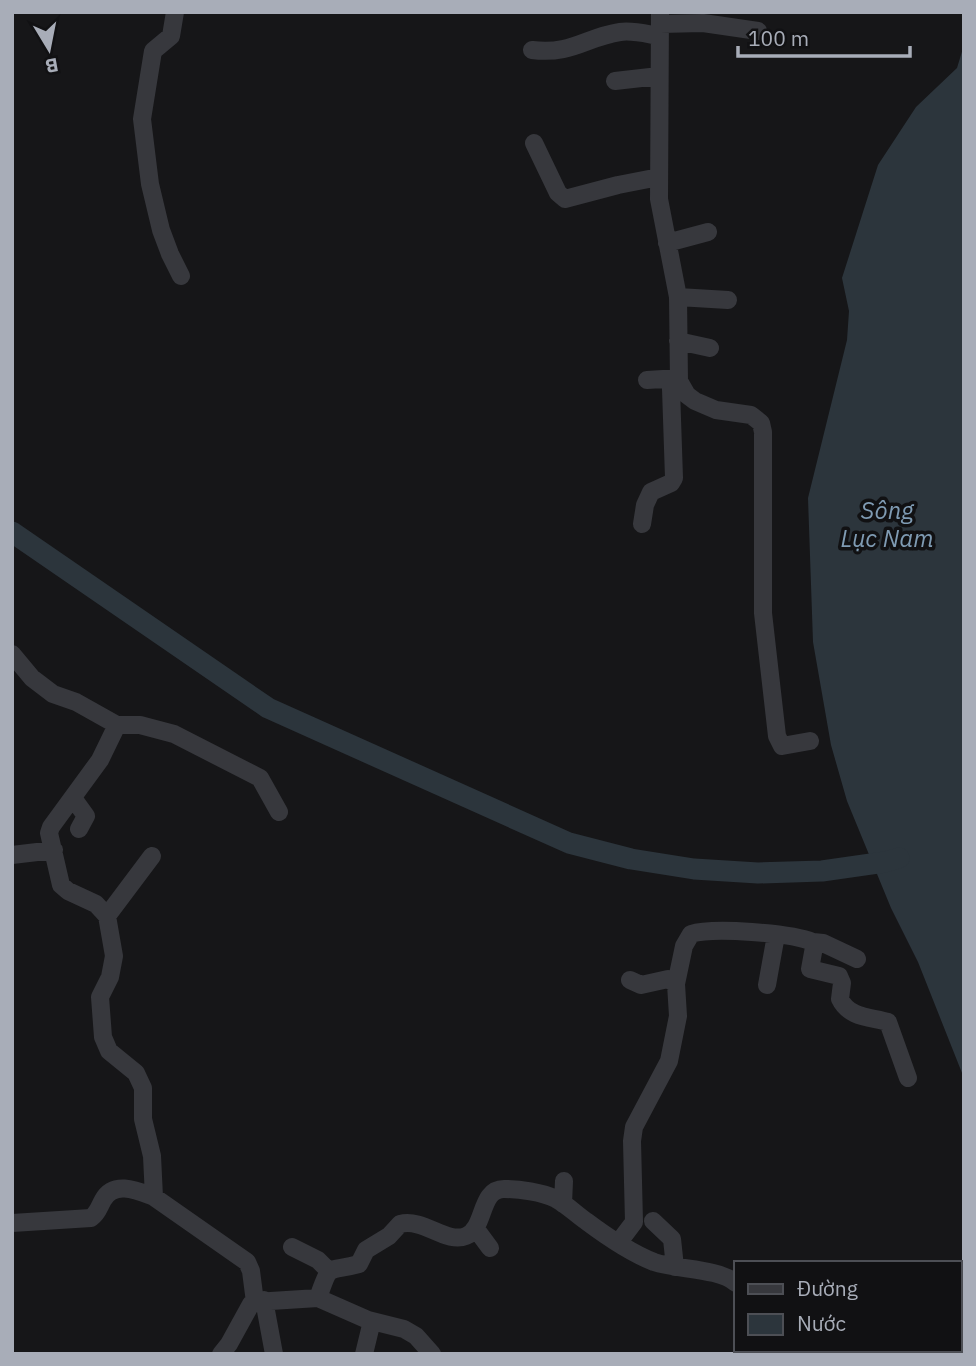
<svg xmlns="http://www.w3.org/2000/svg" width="976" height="1366" font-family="'IBM Plex Sans',sans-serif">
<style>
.water{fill:#2c353c}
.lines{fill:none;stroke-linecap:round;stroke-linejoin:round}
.river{stroke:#2c353c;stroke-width:21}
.minor{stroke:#37383d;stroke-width:18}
.labels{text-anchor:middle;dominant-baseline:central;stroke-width:7;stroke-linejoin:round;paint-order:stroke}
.water-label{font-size:24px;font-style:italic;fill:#7f9bb3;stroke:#111113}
</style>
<rect width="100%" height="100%" fill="#161618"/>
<!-- water -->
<path class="water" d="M964 45V1078L918 962 891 908 847 801 831 745 813 642 808 498 847 340 849 311 842 278 878 165 916 107 957 68Z"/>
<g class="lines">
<!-- river -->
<path class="river" d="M12 532 268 708 569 843 631 859 694 869 758 873 822 871 885 862 899 858"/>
<!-- minor -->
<path class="minor" d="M175 12 171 36 153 51 142 119 150 184 161 230 170 254 181 276
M660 12 659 199 678 297 679 381 687 395 695 401 716 410 751 415 761 423 763 432V613L777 736 782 746 810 741
M660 24 703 23 758 31
M532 50C572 55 586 37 620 32 632 30 647 34 659 36
M615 81 659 76
M534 143 558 193 565 199 618 185 659 177
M667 243 708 232
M678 297 728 300
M678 341 710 348
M647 380 679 378
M642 524 645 505 651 492 671 483 674 478 671 389 679 381
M12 654 32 678 53 694 76 702 117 725 100 760 51 827 49 833 61 885 68 891 96 904 107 916 114 956 110 977 100 997 103 1037 109 1051 136 1073 143 1088V1119L152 1156 154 1197 247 1262 251 1271 255 1302
M117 725H140L174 734 260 778 279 812
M73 798 86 816 79 829
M12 855 54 850
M107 916 152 856
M813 942 823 943 857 959
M630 980 641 985 668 979 676 984
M767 985 776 935
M563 1204 564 1181
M653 1221 672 1239 675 1267
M12 1223 91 1218C98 1213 99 1207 103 1200 114 1180 138 1191 154 1197
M476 1229 490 1248
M619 1242 634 1222 632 1141 634 1127 669 1061 678 1016 676 984 684 946 691 934C713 927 791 933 813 942L814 947 810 969 839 976 842 983 840 999C849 1018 871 1017 888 1022L908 1078
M292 1247 318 1260 329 1271
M318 1298C331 1261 326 1273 359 1264L366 1250 389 1236 400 1224C424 1218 446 1244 466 1236 486 1228 479 1189 504 1189 519 1189 542 1192 556 1199 567 1205 576 1214 586 1221 606 1236 631 1253 654 1262 678 1270 718 1268 736 1283
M264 1300 274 1354
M221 1354 229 1344 251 1304 255 1302 318 1298 368 1320 404 1329 416 1336 432 1354
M364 1354 372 1321
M753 1354 755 1350"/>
</g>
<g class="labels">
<!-- water labels -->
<g class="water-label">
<text x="887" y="510">Sông<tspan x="887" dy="28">Lục Nam</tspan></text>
</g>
</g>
<!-- border -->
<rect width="976" height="1366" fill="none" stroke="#a8adb8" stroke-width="28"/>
<!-- legend -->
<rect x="734" y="1261" width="228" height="91" fill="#111113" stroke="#4d4f55" stroke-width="2"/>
<rect x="748" y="1284" width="35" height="10" fill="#37383d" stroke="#4d4f55" stroke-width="2"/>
<text x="797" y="1296" font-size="21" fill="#a8adb8">Đường</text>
<rect x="748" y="1314" width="35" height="21" fill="#2c353c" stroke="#4d4f55" stroke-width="2"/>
<text x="797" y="1331" font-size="21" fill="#a8adb8">Nước</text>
<!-- north arrow -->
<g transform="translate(49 49) rotate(170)" stroke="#111113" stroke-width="5" paint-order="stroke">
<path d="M0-5L12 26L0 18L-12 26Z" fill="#a8adb8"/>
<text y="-10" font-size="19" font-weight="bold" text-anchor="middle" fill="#a8adb8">B</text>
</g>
<!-- scale -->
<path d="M738 46v10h172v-10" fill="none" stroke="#a8adb8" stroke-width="3.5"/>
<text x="748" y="46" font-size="21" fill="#a8adb8" stroke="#111113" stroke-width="5" paint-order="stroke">100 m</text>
</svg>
